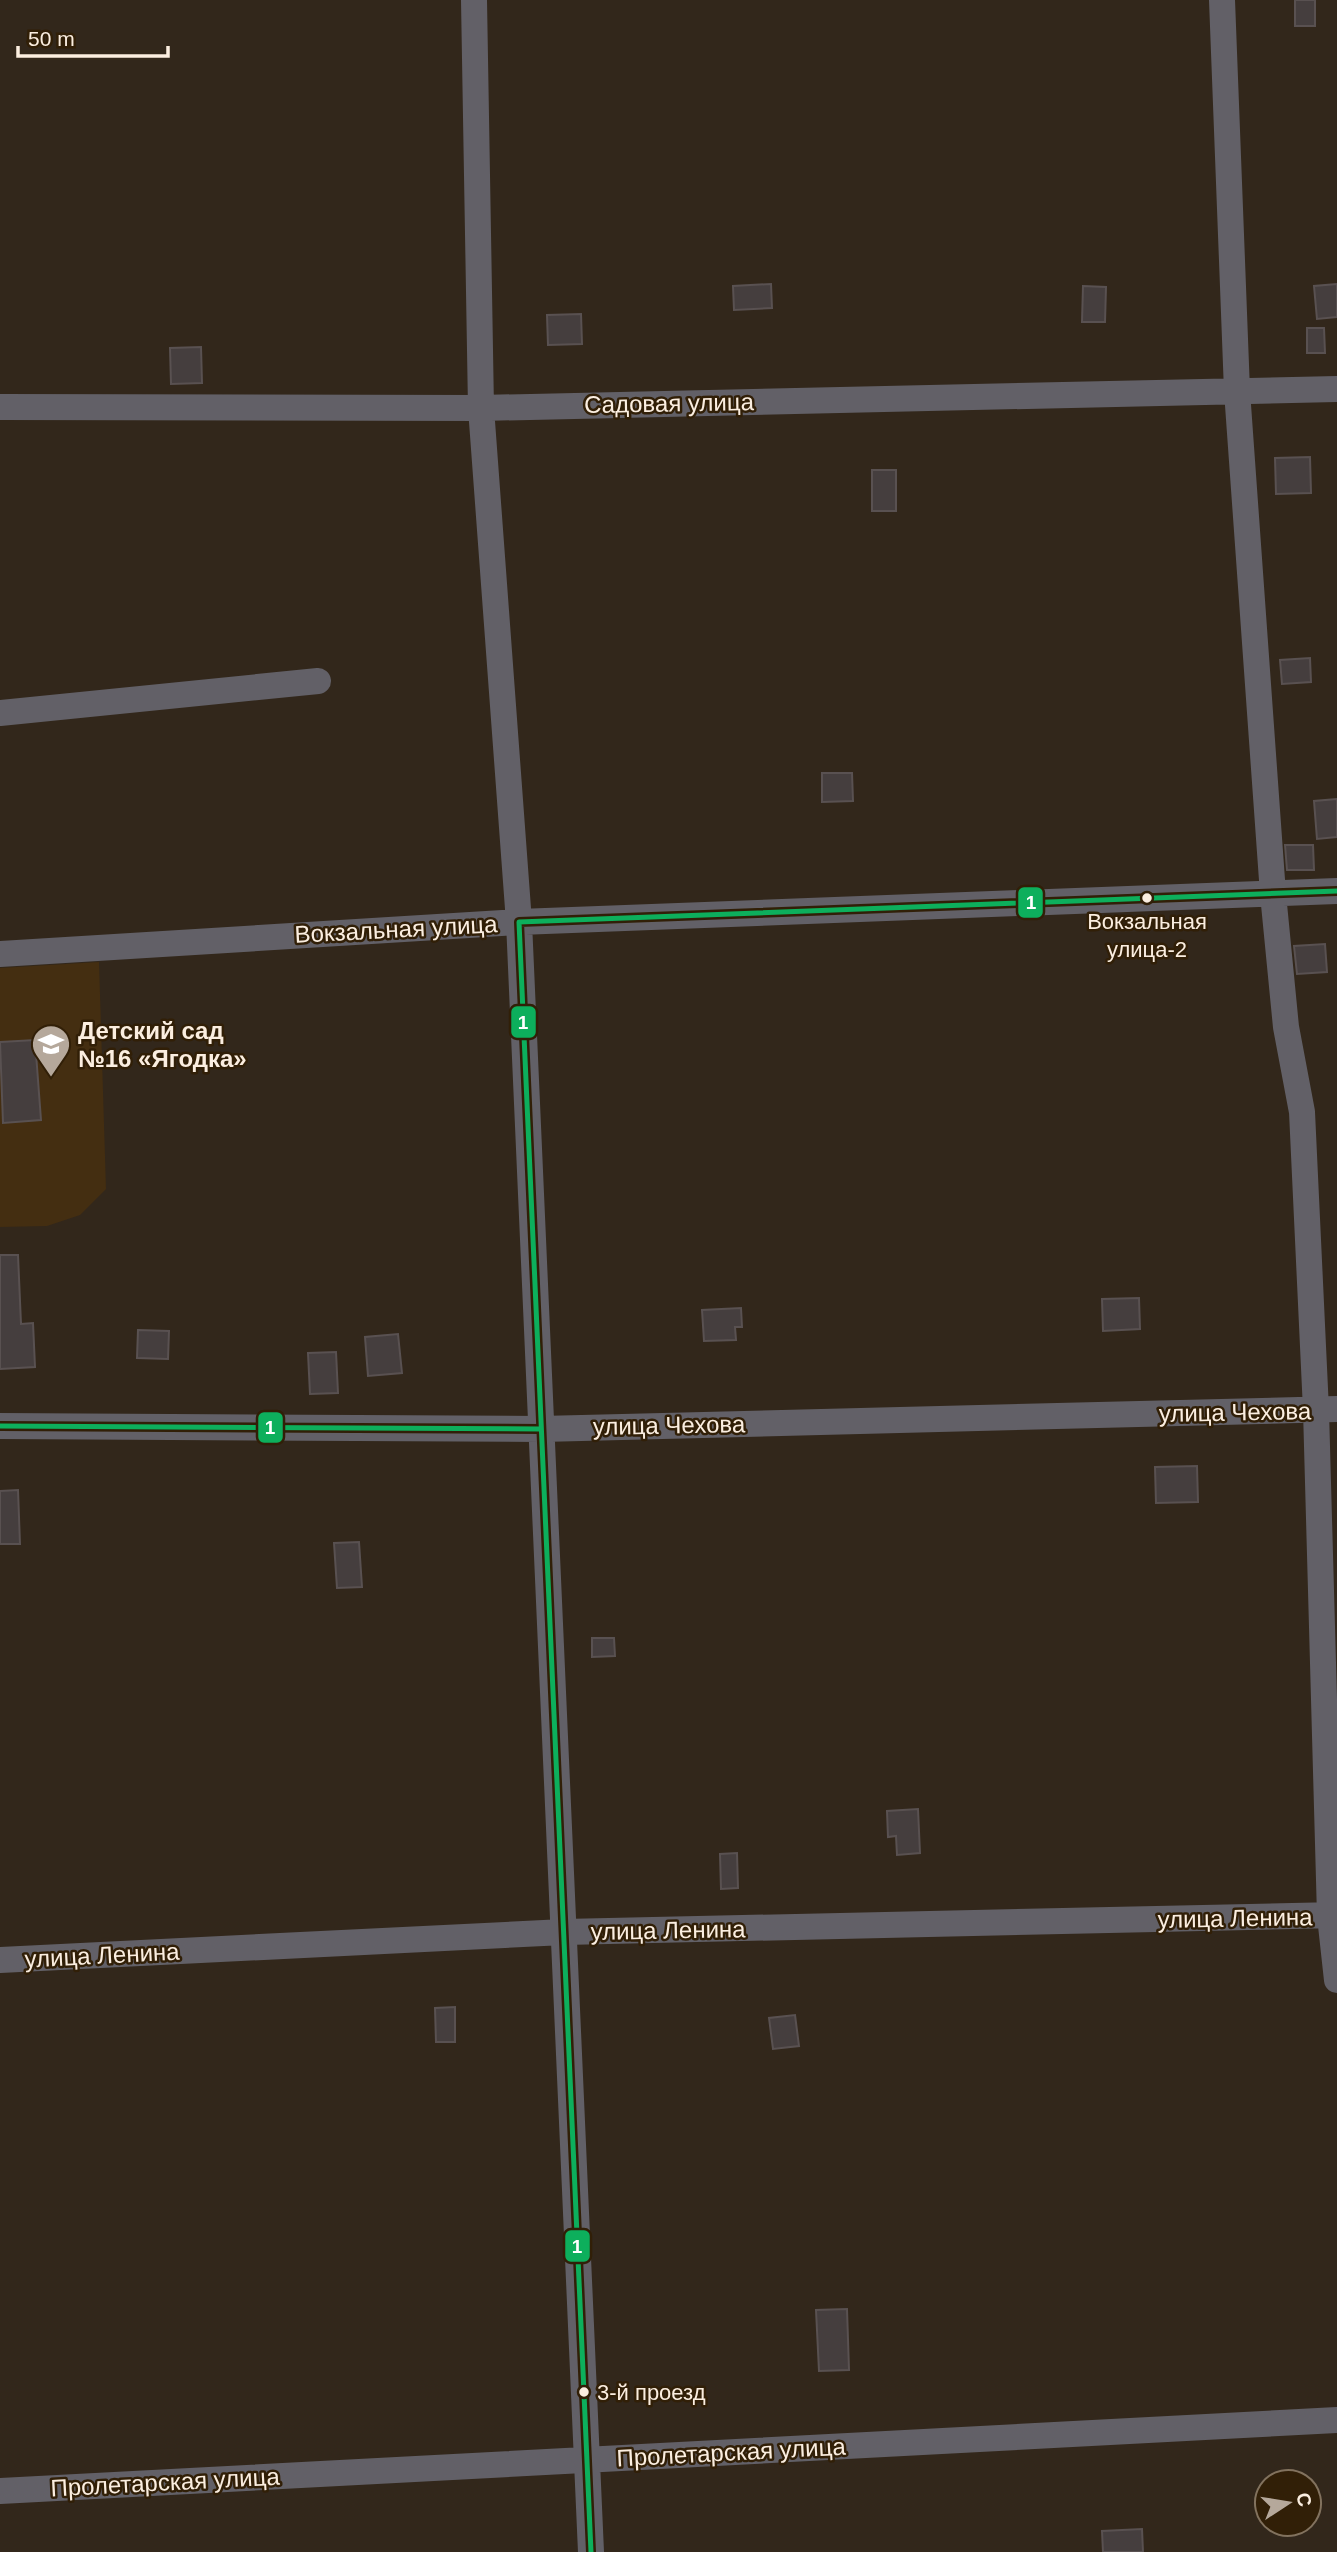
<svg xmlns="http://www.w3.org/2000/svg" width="1337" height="2552" font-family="Helvetica,sans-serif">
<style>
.built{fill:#442e11}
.building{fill:#453e3e;stroke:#595151;stroke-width:2}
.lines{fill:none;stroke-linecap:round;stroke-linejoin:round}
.minor{stroke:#626067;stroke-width:26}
.bus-1-casing{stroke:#311f07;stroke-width:10}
.bus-1{stroke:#0daf5c;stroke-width:5}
.bus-dot{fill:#fbeee0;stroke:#311f07;stroke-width:2.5}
.labels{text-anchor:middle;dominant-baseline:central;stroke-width:5;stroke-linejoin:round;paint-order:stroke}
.bus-label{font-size:22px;fill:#fbeee0;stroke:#311f07}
.street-label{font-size:24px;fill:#fbeee0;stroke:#311f07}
.poi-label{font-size:24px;font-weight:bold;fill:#fbeee0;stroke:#311f07;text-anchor:start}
.line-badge{stroke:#311f07;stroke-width:2.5}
.badge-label{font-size:19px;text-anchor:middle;font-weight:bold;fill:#fff}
</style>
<rect width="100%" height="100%" fill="#32271b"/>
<!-- built -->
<path class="built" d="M99 962 106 1189 80 1215 47 1226 0 1227V968Z"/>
<!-- building -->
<path class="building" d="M1295 0H1315V26H1295Z
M771 284 772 308 734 310 733 286Z
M1337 284V317L1317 319 1314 286Z
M1083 286 1106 287 1105 322H1082Z
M581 314 582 344 548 345 547 315Z
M1307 328H1324L1325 353H1307Z
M201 347 202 383 171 384 170 348Z
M1310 457 1311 493 1276 494 1275 458Z
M872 470H896V511H872Z
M1310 658 1311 682 1282 684 1280 660Z
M822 773H852L853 801 822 802Z
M1337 799V837L1317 839 1314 801Z
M1285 845H1313L1314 870H1287Z
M1325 944 1327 972 1297 974 1294 946Z
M35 1040 41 1120 3 1123 0 1042Z
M0 1255H18L21 1324 33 1323 35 1367 0 1369Z
M1139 1298 1140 1329 1103 1331 1102 1299Z
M741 1308 742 1327H735L736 1340 704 1341 702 1310Z
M138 1330 169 1331 168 1359 137 1358Z
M398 1334 402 1373 368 1376 365 1337Z
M336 1352 338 1393 310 1394 308 1353Z
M1197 1466 1198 1502 1156 1503 1155 1467Z
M18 1490 20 1544H0V1491Z
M359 1542 362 1587 337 1588 334 1543Z
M592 1638H614L615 1656 592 1657Z
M918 1809 920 1853 897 1855 896 1836 888 1837 887 1811Z
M737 1853 738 1888 721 1889 720 1854Z
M455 2007V2042H436L435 2008Z
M795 2015 799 2046 773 2049 769 2018Z
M847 2309 849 2370 819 2371 816 2310Z
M1142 2529 1143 2552H1103L1102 2531Z"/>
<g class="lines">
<!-- minor -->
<path class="minor" d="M474 0 481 408 519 922 591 2552
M1222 0 1237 391 1273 894 1286 1027 1302 1112 1316 1410 1330 1916 1337 1980
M0 407 481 408 1337 389
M0 713 318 681
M0 954 519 922 1337 891
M0 1426 541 1429 1337 1409
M0 1960 564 1932 1337 1915
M0 2491 1337 2420"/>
<!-- bus-1 casing -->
<g class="bus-1-casing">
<path id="bus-1" d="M0 1426 541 1429
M591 2552 519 922 1337 891"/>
</g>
<!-- bus-1 -->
<use href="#bus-1" class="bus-1"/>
</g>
<!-- icons -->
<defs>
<g id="school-pin" transform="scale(2.0125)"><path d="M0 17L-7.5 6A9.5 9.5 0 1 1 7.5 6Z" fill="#b5a89b" stroke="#311f07"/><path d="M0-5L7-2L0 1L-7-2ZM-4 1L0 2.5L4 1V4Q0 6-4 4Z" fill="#fff"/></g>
</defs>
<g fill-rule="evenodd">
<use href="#school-pin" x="51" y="1044"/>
</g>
<!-- markers -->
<g class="bus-dot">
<circle cx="1147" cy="898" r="6"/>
<circle cx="584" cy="2392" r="6"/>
</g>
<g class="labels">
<!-- bus labels -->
<g class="bus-label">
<text x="1147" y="921">Вокзальная<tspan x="1147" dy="28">улица-2</tspan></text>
<text x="597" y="2392" text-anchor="start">3-й проезд</text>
</g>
<!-- street labels -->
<g class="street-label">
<text transform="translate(669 403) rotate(-1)">Садовая улица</text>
<text transform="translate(396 929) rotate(-3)">Вокзальная улица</text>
<text transform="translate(1235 1412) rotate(-1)">улица Чехова</text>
<text transform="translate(669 1425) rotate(-1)">улица Чехова</text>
<text transform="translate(1235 1918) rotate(-1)">улица Ленина</text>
<text transform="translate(668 1930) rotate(-1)">улица Ленина</text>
<text transform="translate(102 1955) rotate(-3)">улица Ленина</text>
<text transform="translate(731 2452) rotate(-3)">Пролетарская улица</text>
<text transform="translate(165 2482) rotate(-3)">Пролетарская улица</text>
</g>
<!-- poi labels -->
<g class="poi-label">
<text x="78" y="1030">Детский сад<tspan x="78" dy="28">№16 «Ягодка»</tspan></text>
</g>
</g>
<g class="line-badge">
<rect x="1017" y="886" width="27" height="33" rx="7" fill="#0daf5c"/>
<rect x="510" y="1005" width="27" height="34" rx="7" fill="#0daf5c"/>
<rect x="257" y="1411" width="27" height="33" rx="7" fill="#0daf5c"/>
<rect x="564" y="2229" width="27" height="34" rx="7" fill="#0daf5c"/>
</g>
<g class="badge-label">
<text x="1031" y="909">1</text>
<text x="523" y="1029">1</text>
<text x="270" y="1434">1</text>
<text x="577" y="2253">1</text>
</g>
<!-- north arrow -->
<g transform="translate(1288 2503) rotate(78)"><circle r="33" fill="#311f07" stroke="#82725e" stroke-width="2"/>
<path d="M0-5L12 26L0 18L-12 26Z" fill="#b5a89b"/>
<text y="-10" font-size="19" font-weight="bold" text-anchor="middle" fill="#fbeee0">С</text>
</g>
<!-- scale -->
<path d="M18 46v10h150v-10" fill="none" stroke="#fbeee0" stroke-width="3.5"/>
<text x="28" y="46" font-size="21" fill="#fbeee0" stroke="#311f07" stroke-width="5" paint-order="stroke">50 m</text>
</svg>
